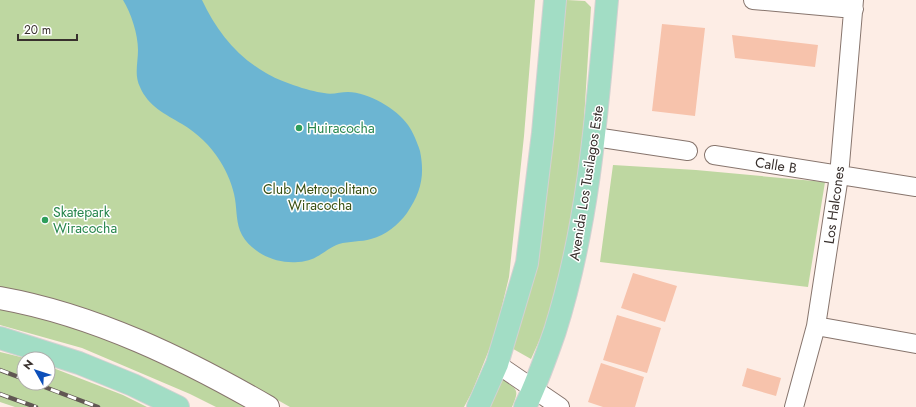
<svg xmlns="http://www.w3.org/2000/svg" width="916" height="407" font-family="Jost,sans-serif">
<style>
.green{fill:#bed7a1}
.water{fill:#6cb5d2}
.building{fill:#f7c3ac}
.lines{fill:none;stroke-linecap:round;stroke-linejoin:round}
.street-casing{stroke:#87756d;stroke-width:20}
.secondary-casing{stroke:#87756d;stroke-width:24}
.primary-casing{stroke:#d3d1d1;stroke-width:24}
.street{stroke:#fff;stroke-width:18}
.secondary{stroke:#fff;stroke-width:22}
.primary{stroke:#a2ddc5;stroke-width:22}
.rail-casing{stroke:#615753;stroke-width:4.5}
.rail{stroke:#fff;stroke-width:3;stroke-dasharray:9;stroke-linecap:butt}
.leisure-dot{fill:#2e9e5b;stroke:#fff;stroke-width:1.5}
.labels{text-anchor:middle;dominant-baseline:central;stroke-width:3;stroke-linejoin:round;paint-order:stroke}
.leisure-label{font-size:14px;fill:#27864d;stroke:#fff;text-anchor:start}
.street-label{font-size:14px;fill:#38302d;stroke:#fff}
.park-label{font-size:14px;fill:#385012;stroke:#fff}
</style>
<rect width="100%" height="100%" fill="#fdede5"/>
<!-- green -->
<path class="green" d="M0 0H535L524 136 509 277 495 335 472 392 464 407H290L224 370 173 344 113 319 0 288Z
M567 0 585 1 591 7 582 152 568 252 544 330 531 359 508 346 565 1Z
M613 165 696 170 825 182 808 287 600 262Z
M0 304 133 345 253 407H216L190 394 82 348 0 325Z
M0 352 29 359H24V383H48V366L123 395 147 407H15L0 402Z
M502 379C517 389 520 389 512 407H482L498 380Z"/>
<!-- water -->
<path class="water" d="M123 0H202C216 30 236 56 266 73 279 81 308 91 324 93 332 95 340 92 348 92 368 92 397 109 408 125 413 132 417 142 420 151 425 176 421 192 407 213 398 225 386 235 371 239 361 242 349 241 339 244 323 250 318 261 298 262 277 264 253 254 242 235 236 224 237 211 235 199 233 186 227 172 220 161 211 146 197 133 182 124 165 114 148 106 140 87 134 75 138 63 138 50 138 34 131 13 123 0Z"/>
<!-- building -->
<path class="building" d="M662 24 705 28 695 116 652 111Z
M732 35 818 45 815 67 735 58Z
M633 273 677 286 665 322 621 308Z
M617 315 661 328 647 373 603 360Z
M601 363 644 377 635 407H603L588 402Z
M747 368 781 378 776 396 742 386Z"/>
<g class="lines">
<!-- street casing -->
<g class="street-casing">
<path id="street" d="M753 0 854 9
M595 137 688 151
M714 155 916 187
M816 326 916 344
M497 364 560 407
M794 407 816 326 839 176 854 0"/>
</g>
<!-- secondary casing -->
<g class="secondary-casing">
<path id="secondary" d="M0 298C95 315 185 359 268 407"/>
</g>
<!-- primary casing -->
<g class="primary-casing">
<path id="primary" d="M0 338 79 363 133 385 178 407
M478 407 497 364 527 263 543 133 555 0
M525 407C537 383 546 357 555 331 589 223 597 112 607 0"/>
</g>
<!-- street -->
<use href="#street" class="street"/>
<!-- secondary -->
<use href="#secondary" class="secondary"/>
<!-- primary -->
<use href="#primary" class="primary"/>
<!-- rail casing -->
<g class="rail-casing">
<path id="rail" d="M0 370 24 379
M34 383 98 407
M0 394 36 407"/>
</g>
<!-- rail -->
<use href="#rail" class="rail"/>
</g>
<!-- markers -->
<g class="leisure-dot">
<circle cx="299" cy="128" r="4"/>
<circle cx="45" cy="220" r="4"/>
</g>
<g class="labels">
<!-- leisure labels -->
<g class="leisure-label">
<text x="307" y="128">Huiracocha</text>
<text x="53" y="212">Skatepark<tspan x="53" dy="16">Wiracocha</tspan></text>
</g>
<!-- street labels -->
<g class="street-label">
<text transform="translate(776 165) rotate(9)">Calle B</text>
<text transform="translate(586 183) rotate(-81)">Avenida Los Tusilagos Este</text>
<text transform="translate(834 205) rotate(-82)">Los Halcones</text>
</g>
<!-- park labels -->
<g class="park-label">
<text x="320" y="189">Club Metropolitano<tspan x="320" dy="16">Wiracocha</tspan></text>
</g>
</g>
<!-- north arrow -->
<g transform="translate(36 371) rotate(309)"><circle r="19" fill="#ffffff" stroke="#afacab"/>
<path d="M0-3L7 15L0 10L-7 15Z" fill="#0c4fba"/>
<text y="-6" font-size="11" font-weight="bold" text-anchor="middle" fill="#38302d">N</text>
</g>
<!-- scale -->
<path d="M18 34v6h59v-6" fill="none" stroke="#38302d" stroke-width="2"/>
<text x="24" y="34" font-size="12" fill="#38302d" stroke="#ffffff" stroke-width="3" paint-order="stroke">20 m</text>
</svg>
